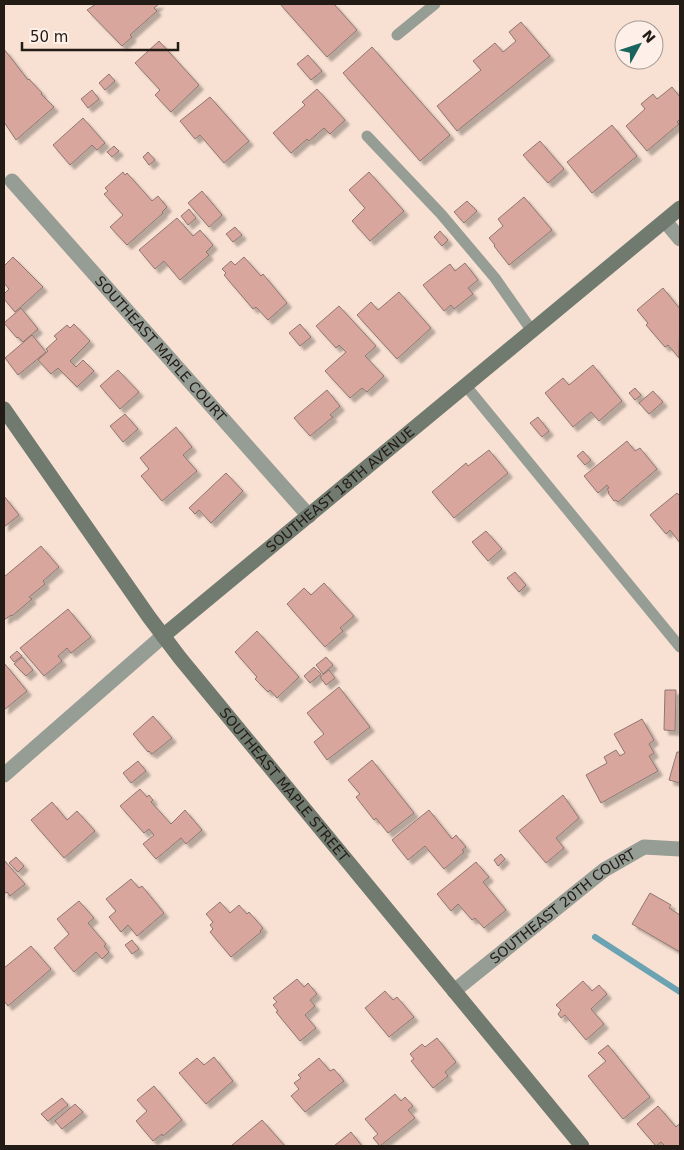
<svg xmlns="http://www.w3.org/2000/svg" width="684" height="1150" font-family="'DejaVu Sans',sans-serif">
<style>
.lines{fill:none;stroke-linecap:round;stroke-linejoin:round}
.stream{stroke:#6ca3b2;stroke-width:6}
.building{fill:#d8a69c;stroke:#8f7772;filter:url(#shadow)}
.lane{stroke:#969d95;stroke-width:11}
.street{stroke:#969d95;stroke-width:15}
.secondary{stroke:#707a6e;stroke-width:15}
.labels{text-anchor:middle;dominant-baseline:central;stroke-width:4;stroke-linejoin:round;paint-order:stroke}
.street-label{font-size:14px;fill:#231b16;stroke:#fef0e8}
</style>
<defs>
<filter id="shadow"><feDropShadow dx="4.5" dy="4.5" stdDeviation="1" flood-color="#0004"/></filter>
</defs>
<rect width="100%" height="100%" fill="#f8e1d3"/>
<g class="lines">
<!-- stream -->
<path class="stream" d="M595 937 680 992"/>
</g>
<!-- building -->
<path class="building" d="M96 4H159L154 8 157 11 130 35 132 37 122 46 87 10Z
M280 4H334L357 30 327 57Z
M521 22 550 56 457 131 437 106 481 70 473 61 495 43 503 52 516 41 509 32Z
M159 41 199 85 171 112 155 95 160 90 135 63Z
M372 47 450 135 420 161 343 73Z
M4 49 28 80 29 79 42 93 41 94 54 107 16 140 4 122Z
M308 55 322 71 311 80 297 64Z
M109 74 115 81 105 90 99 83Z
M672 87 680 97V119L677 122 679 124 647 151 626 126 645 109 641 104 653 94 657 99Z
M317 89 345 120 330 134 324 128 309 141 307 139 291 153 273 133 305 105 302 102Z
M92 90 99 99 88 108 81 99Z
M210 97 249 141 224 163 200 135 195 139 180 121Z
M83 118 105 143 97 150 92 145 70 165 53 145Z
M612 125 637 156 592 193 567 162Z
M540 141 564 169 548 183 523 155Z
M114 146 119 151 112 157 107 152Z
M148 152 155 160 149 165 143 157Z
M123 172 125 175 127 173 152 201 158 196 167 207 162 212 163 213 127 245 110 227 123 215 104 194 108 191 105 188Z
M369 172 404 211 370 241 352 221 365 208 349 190Z
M202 191 222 215 209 227 188 203Z
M524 197 552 230 509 265 494 246 495 245 489 238 503 226 498 219Z
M467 201 477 211 464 223 454 212Z
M189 209 196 218 188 225 181 216Z
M177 218 193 236 200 230 213 245 206 252 209 255 180 280 164 261 155 269 139 250Z
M235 227 242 235 233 242 226 234Z
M440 231 448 240 442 246 434 237Z
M13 257 43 287 15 312 4 299V294L9 289 4 283V266Z
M244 257 261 276 263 274 287 303 268 320 256 307 253 309 224 275 226 273 222 269 231 261 235 265Z
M465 263 478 280 468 288 473 294 454 309 451 305 444 311 423 285 450 264 455 271Z
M663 288 680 309 679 358 668 345 665 347 646 325 648 323 637 310Z
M399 292 431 328 397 359 357 315 371 302 378 310Z
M339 306 376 346 365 356 384 376 367 392 362 388 350 398 325 371 346 352 339 345 336 348 316 326Z
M21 308 38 329 23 342 18 337 17 338 4 323Z
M74 324 90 341 70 361 76 367 83 360 94 371 77 387 58 368 51 374 38 360 48 351 46 349 57 339 54 336 67 325 70 328Z
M300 324 311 337 300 346 289 333Z
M32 335 46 352 18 375 5 358Z
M593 365 622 401 599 421 591 412 573 427 545 393 563 378 569 385Z
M118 370 139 392 120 409 100 386Z
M635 388 641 395 635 400 629 393Z
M327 390 340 406 330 415 333 417 310 436 294 418Z
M653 391 663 402 649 414 639 403Z
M125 414 138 429 123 442 110 426Z
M538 417 549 431 542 437 530 423Z
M176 427 192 447 183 455 197 471 162 501 141 476 149 469 140 458Z
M627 441 635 451 640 448 657 469 618 502 616 500 614 501 608 493 609 492 607 489 609 488 607 485 598 493 584 476Z
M489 450 508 473 454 518 432 492 466 463 468 466Z
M583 451 591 460 585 465 577 456Z
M226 473 243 491 211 523 199 510 195 514 189 508Z
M677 493 680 496V543L670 530 666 534 650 515Z
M4 496 19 515 4 527Z
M486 531 502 549 488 561 472 542Z
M41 546 59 567 43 581 45 584 29 597 32 599 12 616 11 615 4 620V577Z
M515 572 526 585 519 592 507 578Z
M324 583 354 616 340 628 343 631 325 647 287 604 304 588 311 595Z
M68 609 91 637 71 653 67 648 58 656 62 661 44 676 20 648Z
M257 631 299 677 277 698 270 690 268 692 255 679 257 677 235 652Z
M17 651 22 656 14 662 10 657Z
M22 657 33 670 26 676 14 664Z
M326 657 333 665 323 674 316 665Z
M4 663 27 691 4 710Z
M314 667 321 674 310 683 304 676Z
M329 670 335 678 326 685 320 677Z
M339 687 370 727 327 760 314 742 324 734 307 713Z
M665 690H676L675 731 664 730Z
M153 716 172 738 152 754 149 751 148 752 133 734Z
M642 719 654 740 649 744 654 753 649 756 658 771 601 803 586 775 607 763 604 757 616 750 620 756 625 753 614 734Z
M677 752H680V783L669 780Z
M372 760 414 813 388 833 376 818 374 820 356 797 360 794 348 780Z
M138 761 146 771 131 783 123 773Z
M140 789 147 797 149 795 153 800 151 802 171 824 185 810 202 830 186 844 181 838 156 859 143 844 154 835 149 829 144 833 120 806Z
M563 795 579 818 556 838 564 848 546 863 519 831Z
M52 802 67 820 77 811 95 831 64 858 31 820Z
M429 810 452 839 456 835 466 847 462 850 464 852 444 869 425 846 408 860 392 840Z
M501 854 505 859 498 866 494 860Z
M16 857 24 866 18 872 9 863Z
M4 860 25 884 10 896 7 892 4 894Z
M476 862 489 877 483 882 506 910 484 928 475 918 472 920 458 904 451 911 437 894Z
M131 879 139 888 142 886 164 913 137 936 128 925 121 932 109 917 116 911 106 899Z
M650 893 671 905 669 908 680 915V952L632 924Z
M79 901 94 918 88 923 106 944 104 946 109 952 102 959 96 952 74 972 54 948 69 934 57 919Z
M220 902 230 913 239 905 247 914 249 912 263 928 260 931 261 932 231 957 210 932 213 929 210 925 213 922 206 914Z
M132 940 139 949 132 954 125 945Z
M31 946 51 969 8 1006 4 1001V968Z
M297 979 304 987 308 983 317 994 310 1000 315 1006 305 1015 316 1028 300 1041 276 1012 278 1011 273 1005 277 1002 273 998Z
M583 981 592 991 599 985 607 994 591 1009 604 1024 586 1040 565 1015 561 1018 558 1014 561 1010 556 1005Z
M385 991 393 1000 397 997 414 1017 389 1037 365 1008Z
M437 1038 456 1062 445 1072 448 1076 433 1088 411 1061 414 1059 410 1054 422 1044 425 1047Z
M608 1045 650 1097 623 1119 588 1076 606 1061 598 1053Z
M214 1057 233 1081 206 1104 179 1073 197 1058 204 1065Z
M319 1058 330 1071 334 1069 344 1081 305 1112 291 1096 299 1089 294 1083 301 1078 298 1075Z
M154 1086 182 1120 163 1136 162 1134 153 1141 136 1121 147 1111 137 1100Z
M395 1094 401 1101 405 1097 413 1106 408 1110 415 1118 380 1146 373 1138 378 1134 365 1119Z
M62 1098 68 1105 48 1121 41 1114Z
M75 1104 83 1112 62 1129 55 1121Z
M658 1106 676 1127 680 1123V1146H665L661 1142 656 1146 637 1124Z
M262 1120 285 1146H231Z
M351 1132 362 1146H334Z"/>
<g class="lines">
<!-- lane -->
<path class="lane" d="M397 35 435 4
M367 136 441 214 495 278 532 331
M466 386 680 647"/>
<!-- street -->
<g class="street">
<path id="s1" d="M12 181 309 516"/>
<path d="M665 221 680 239"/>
<path d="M4 775 163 636"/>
<path id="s2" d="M454 991 604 870 644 847 680 849"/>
</g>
<!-- secondary -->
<g class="secondary">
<path id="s3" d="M4 409 149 617 180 658 582 1146"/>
<path id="s4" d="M163 636 680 208"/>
</g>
</g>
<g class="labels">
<!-- street labels -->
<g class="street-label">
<text stroke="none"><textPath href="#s1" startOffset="224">SOUTHEAST MAPLE COURT</textPath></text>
<text stroke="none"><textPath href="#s4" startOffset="230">SOUTHEAST 18TH AVENUE</textPath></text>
<text stroke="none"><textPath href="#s3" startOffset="469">SOUTHEAST MAPLE STREET</textPath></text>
<text stroke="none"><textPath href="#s2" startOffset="138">SOUTHEAST 20TH COURT</textPath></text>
</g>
</g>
<!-- border -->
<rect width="684" height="1150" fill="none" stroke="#231b16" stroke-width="10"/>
<!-- north arrow -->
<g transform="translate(639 45) rotate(50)"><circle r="24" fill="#fef0e8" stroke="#a69b94"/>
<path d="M0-4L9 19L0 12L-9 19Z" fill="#18645e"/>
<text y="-8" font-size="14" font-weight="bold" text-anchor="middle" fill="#231b16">N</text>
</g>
<!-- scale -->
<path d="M22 42v8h156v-8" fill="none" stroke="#231b16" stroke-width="2.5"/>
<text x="30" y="42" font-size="15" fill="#231b16" stroke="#fef0e8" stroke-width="4" paint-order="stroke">50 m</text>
</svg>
